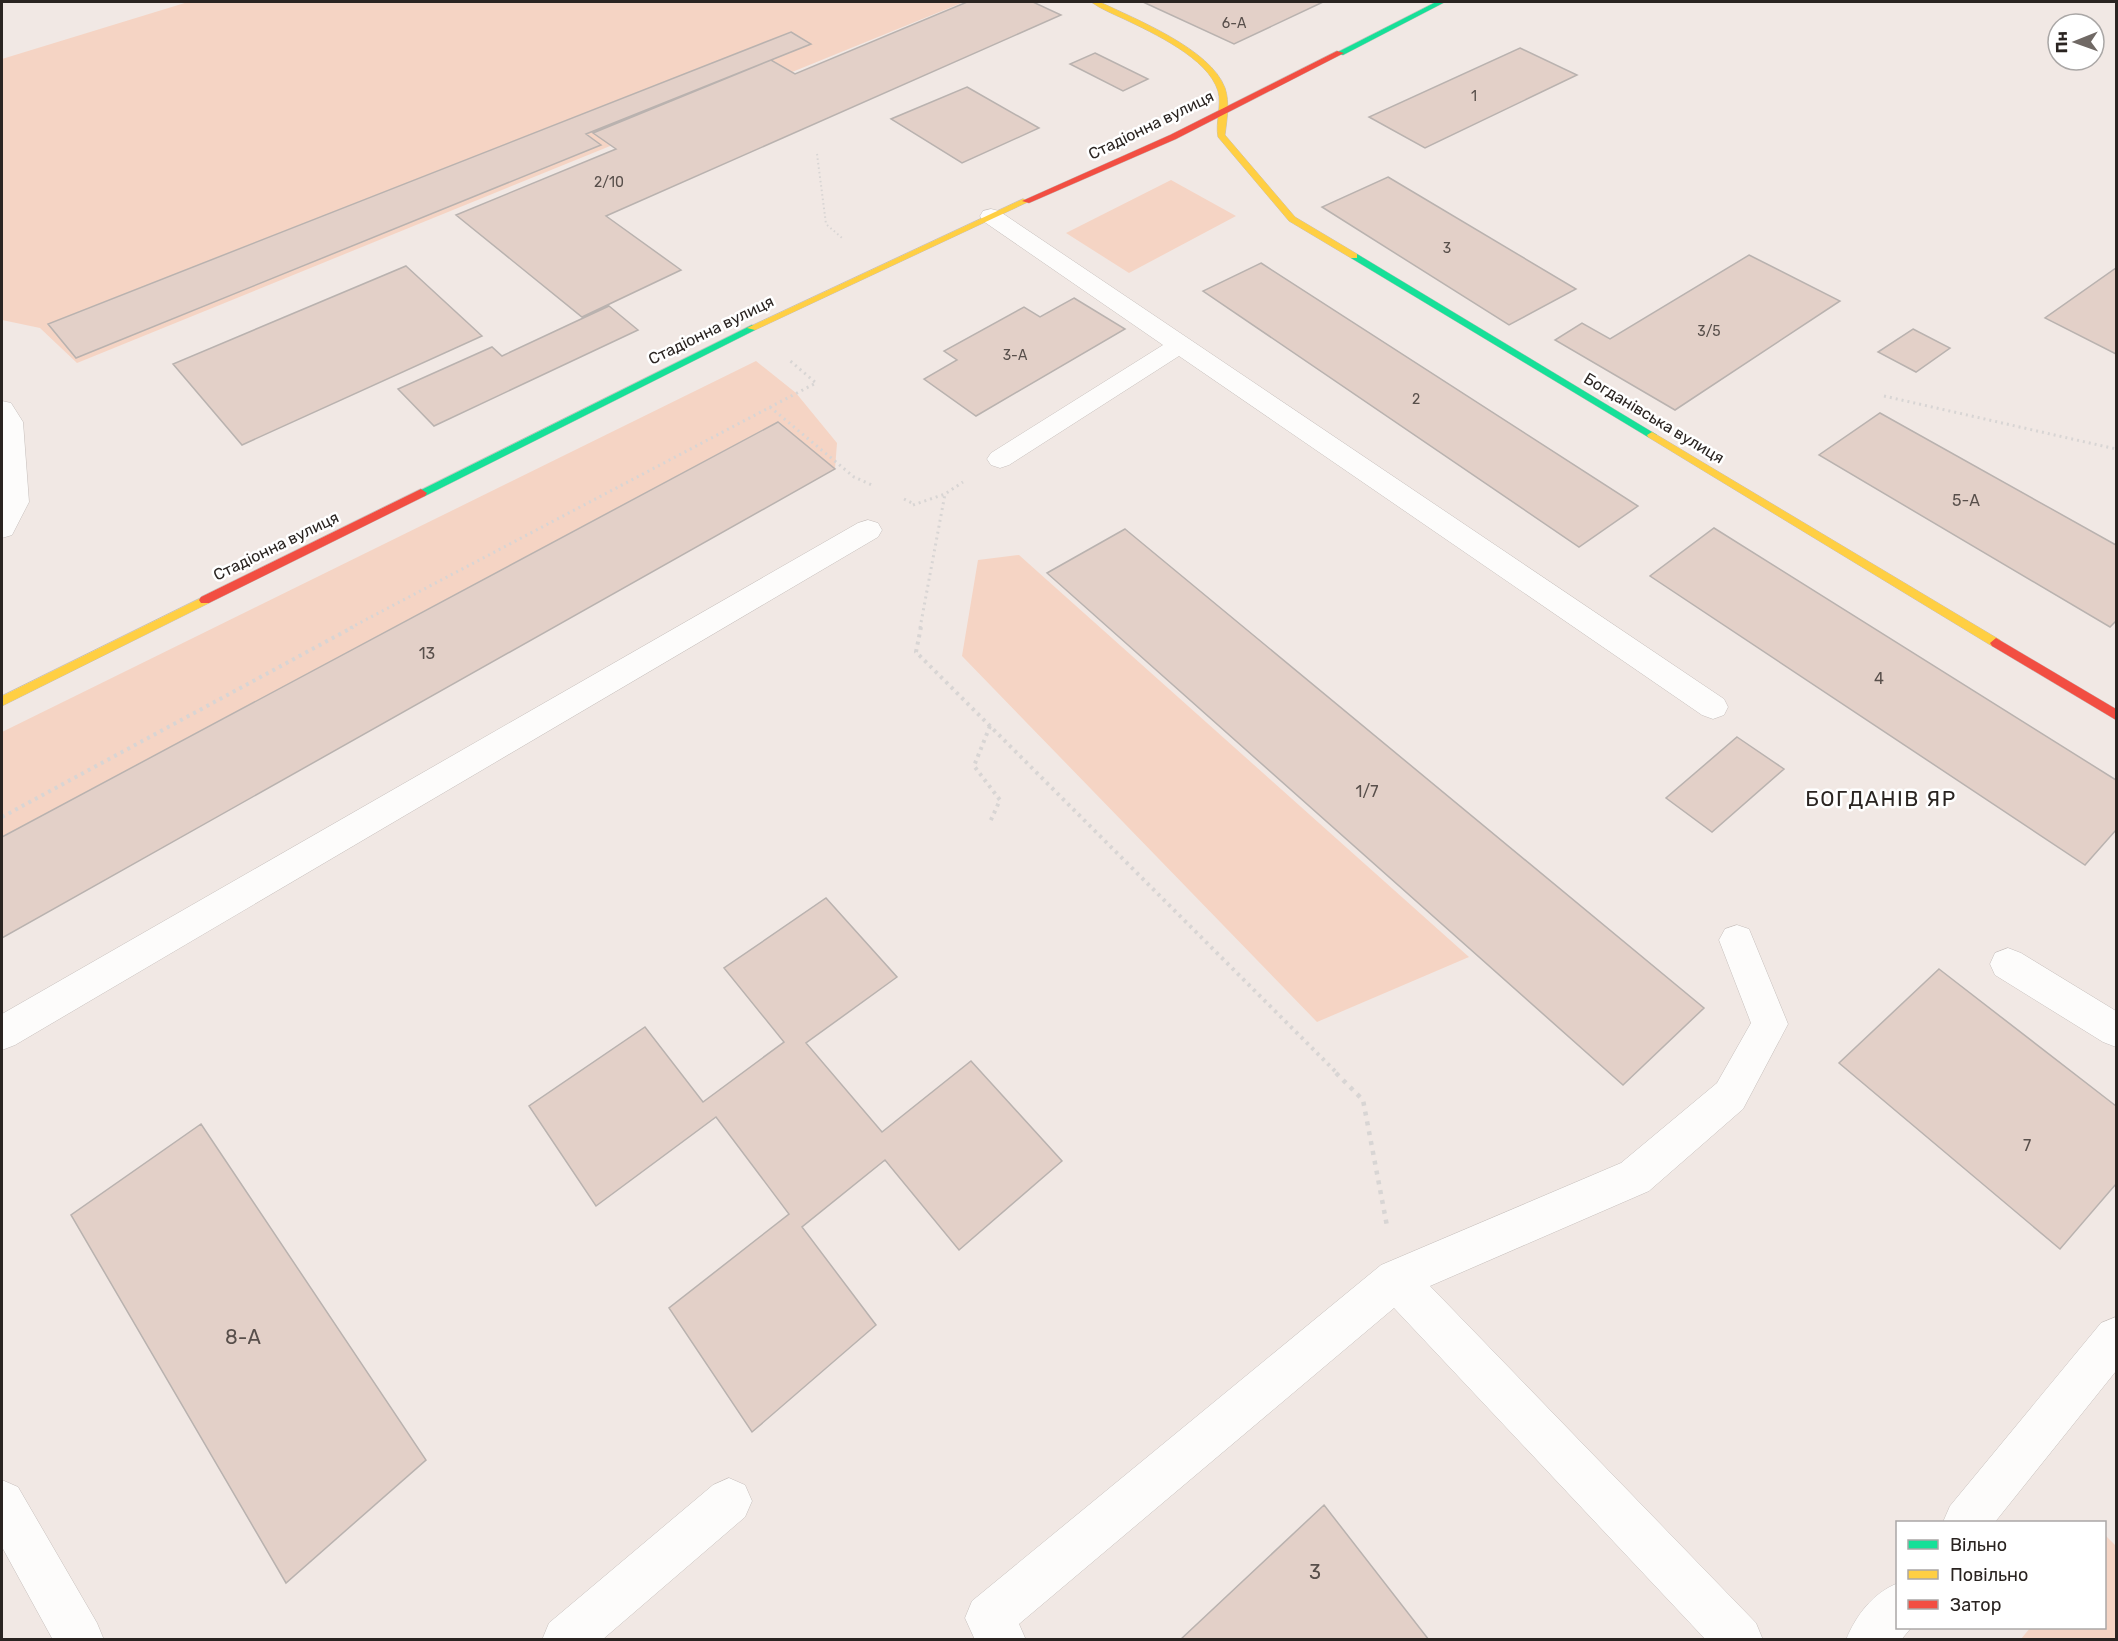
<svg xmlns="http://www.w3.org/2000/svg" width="2118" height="1641" font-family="Rubik,sans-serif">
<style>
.green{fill:#f5d4c4}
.building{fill:#e3d0c8;stroke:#b9b2af;stroke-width:1.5}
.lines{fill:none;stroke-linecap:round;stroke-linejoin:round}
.lane-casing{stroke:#c6bfbc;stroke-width:1}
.fast-casing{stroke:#c6bfbc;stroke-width:1}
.slow-casing{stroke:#c6bfbc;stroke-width:1}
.jam-casing{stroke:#c6bfbc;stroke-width:1}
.path-far3{stroke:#d8d5d4;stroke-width:2;stroke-dasharray:1.5 3;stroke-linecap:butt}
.path-far2{stroke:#d8d5d4;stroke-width:3;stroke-dasharray:2 4;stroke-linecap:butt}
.path-far1{stroke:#d8d5d4;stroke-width:4;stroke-dasharray:3 4.5;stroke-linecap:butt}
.path{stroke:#d8d5d4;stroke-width:4.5;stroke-dasharray:4 6;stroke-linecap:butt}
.lane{fill:#fdfcfb;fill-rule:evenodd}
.fast{fill:#16e098;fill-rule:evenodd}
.slow{fill:#ffcf43;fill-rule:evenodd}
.jam{fill:#f24e42;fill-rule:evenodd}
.labels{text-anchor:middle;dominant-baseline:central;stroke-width:5;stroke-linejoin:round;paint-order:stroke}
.far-number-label{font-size:14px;fill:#584f4b}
.far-street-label{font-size:16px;fill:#2a2421;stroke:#fff}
.number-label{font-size:16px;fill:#584f4b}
.near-number-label{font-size:20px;fill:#584f4b}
.neighbourhood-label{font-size:21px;letter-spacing:1.5px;fill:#2a2421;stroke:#fff}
</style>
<rect width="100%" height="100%" fill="#f1e8e4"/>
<!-- green -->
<path class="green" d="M188 2H964L77 363 40 328 2 320V59Z
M1171 180 1236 216 1129 273 1066 233Z
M756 361 796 393 837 443 835 469 777 423 2 837V732Z
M1019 555 1469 957 1317 1022 962 656 978 560Z
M2105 1535 2116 1546V1639H2021L2030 1628H2104Z"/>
<!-- building -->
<path class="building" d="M967 2H1033L1061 15 606 216 681 270 582 317 456 215 616 149 593 133 771 60 795 74Z
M1143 2H1323L1234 44Z
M791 32 811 44 586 134 601 145 76 358 48 324Z
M1520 48 1577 75 1425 148 1369 117Z
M1095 53 1148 79 1123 91 1070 64Z
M967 87 1039 128 962 163 891 119Z
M1388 177 1576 289 1509 325 1322 207Z
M1749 255 1840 301 1675 410 1555 340 1582 323 1610 339Z
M1261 263 1638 506 1579 547 1203 291Z
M406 266 482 336 242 445 173 364Z
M2116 268V354L2045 318Z
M1074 298 1125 329 976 416 924 379 957 360 944 351 1024 307 1040 317Z
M609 306 638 330 434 426 398 389 492 347 502 356Z
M1913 329 1950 348 1916 372 1878 352Z
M1880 413 2116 545V621L2110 627 1819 455Z
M778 422 835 469 2 938V837Z
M1714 528 2116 780V830L2085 865 1650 576Z
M1125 529 1704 1008 1623 1085 1047 573Z
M1737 737 1784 769 1712 832 1666 798Z
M826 898 897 977 806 1043 882 1132 971 1061 1062 1161 959 1250 885 1160 802 1227 876 1325 752 1432 669 1308 789 1214 716 1117 596 1206 529 1106 645 1027 703 1102 784 1042 724 968Z
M1939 969 2116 1106V1184L2060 1249 1839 1063Z
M201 1124 426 1460 286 1583 71 1215Z
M1324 1505 1429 1640H1180Z"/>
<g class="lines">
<!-- lane casing -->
<g class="lane-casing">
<path id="lane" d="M991 209 999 211 1724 699 1728 707 1724 715 1713 719 1702 715 1179 356 1009 465 1000 468 991 465 987 459 991 453 1163 345 983 221 980 216 983 211Z
M2 401 11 403 23 422 29 502 12 535 2 538Z
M868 520 878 523 882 530 878 537 15 1045 2 1050V1014L858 523Z
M1737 925 1749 929 1788 1024 1743 1109 1649 1191 1430 1286 1756 1623 1763 1640H1706L1394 1308 1019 1624 1026 1640H975L965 1618 972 1601 1381 1265 1621 1163 1717 1083 1751 1023 1719 940 1725 929Z
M2008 948 2021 953 2116 1011V1047L2103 1042 1995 975 1990 964 1995 953Z
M2116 1317V1371L1995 1522H1943L1950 1506 2101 1323Z
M729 1478 745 1485 752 1501 745 1517 602 1640H542L549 1623 713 1485Z
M2 1480 18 1487 97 1623 104 1640H53L2 1547Z
M1898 1583V1628H1911L1901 1640H1846C1856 1615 1873 1593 1898 1583Z"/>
</g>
<!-- fast casing -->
<g class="fast-casing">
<path id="fast" d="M1436 2H1445L1343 55 1336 53Z
M1351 254H1357L1657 435 1652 438 1648 437 1351 258Z
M752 325 757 328 755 330 425 496H417L415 493Z"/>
</g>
<!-- slow casing -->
<g class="slow-casing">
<path id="slow" d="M1091 2H1100C1135 19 1211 49 1225 88 1230 103 1227 119 1225 135L1295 217 1357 254V258H1351L1289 221 1218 137C1215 122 1222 106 1218 91 1208 58 1153 33 1124 19 1113 14 1101 9 1091 2Z
M1023 199 1030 201 755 330 747 328Z
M1652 432 2000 640 2002 643 2000 646H1992L1648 437 1647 435Z
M205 596 211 600 209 603 2 706V696Z"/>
</g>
<!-- jam casing -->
<g class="jam-casing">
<path id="jam" d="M1337 51 1344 53 1176 139 1029 203 1022 201 1170 135Z
M421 489 427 493 425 496 209 603H201L199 600 201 597Z
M1996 638 2116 709V720L1992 646 1990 643Z"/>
</g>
<!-- path-far3 -->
<path class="path-far3" d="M817 154 826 224 842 238"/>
<!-- path-far2 -->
<path class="path-far2" d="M1884 396 2116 449
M770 407 854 477 872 485
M904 499 914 504
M913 505 945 494 963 482
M350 628 816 383 788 359
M920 628 945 494"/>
<!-- path-far1 -->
<path class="path-far1" d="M921 627 916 652 1338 1074
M990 726 974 766 1000 800 990 822
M2 817 353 627"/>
<!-- path -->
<path class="path" d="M1336 1073 1363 1100 1387 1226"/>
<!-- lane -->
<use href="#lane" class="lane"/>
<!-- fast -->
<use href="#fast" class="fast"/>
<!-- slow -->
<use href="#slow" class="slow"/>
<!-- jam -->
<use href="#jam" class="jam"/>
</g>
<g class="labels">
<!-- far-number labels -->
<g class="far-number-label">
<text x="1234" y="23">6-А</text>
<text x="1474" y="96">1</text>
<text x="609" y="182">2/10</text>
<text x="1447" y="248">3</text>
<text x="1709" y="331">3/5</text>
<text x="1015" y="355">3-А</text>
<text x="1416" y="399">2</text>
</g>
<!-- far-street labels -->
<g class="far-street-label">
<text transform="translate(1151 125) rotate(-26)">Стадіонна вулиця</text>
<text transform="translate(711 330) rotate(-26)">Стадіонна вулиця</text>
<text transform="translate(1654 418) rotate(31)">Богданівська вулиця</text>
<text transform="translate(276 546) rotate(-26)">Стадіонна вулиця</text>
</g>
<!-- number labels -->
<g class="number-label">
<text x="1966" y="500">5-А</text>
<text x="427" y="653">13</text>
<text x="1879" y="678">4</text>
<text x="1367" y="791">1/7</text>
<text x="2027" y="1145">7</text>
</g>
<!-- near-number labels -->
<g class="near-number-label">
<text x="243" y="1337">8-А</text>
<text x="1315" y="1572">3</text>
</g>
<!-- neighbourhood labels -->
<g class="neighbourhood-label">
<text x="1881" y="798">БОГДАНІВ ЯР</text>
</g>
</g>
<!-- border -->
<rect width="2118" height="1641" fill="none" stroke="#2a2421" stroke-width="6"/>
<!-- legend -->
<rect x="1896" y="1521" width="210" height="108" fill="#ffffff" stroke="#aaa7a6" stroke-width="1.5"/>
<rect x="1908" y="1540" width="30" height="9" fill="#16e098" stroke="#aaa7a6" stroke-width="1.5"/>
<text x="1950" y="1551" font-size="18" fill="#2a2421">Вільно</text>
<rect x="1908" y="1570" width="30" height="9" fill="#ffcf43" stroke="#aaa7a6" stroke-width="1.5"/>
<text x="1950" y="1581" font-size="18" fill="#2a2421">Повільно</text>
<rect x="1908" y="1600" width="30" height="9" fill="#f24e42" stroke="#aaa7a6" stroke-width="1.5"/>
<text x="1950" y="1611" font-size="18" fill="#2a2421">Затор</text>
<!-- north arrow -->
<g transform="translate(2076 42) rotate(269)"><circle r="28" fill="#ffffff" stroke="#aaa7a6" stroke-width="1.5"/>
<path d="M0-4.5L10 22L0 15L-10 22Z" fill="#706965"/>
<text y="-9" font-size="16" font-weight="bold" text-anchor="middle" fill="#2a2421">Пн</text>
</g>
</svg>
